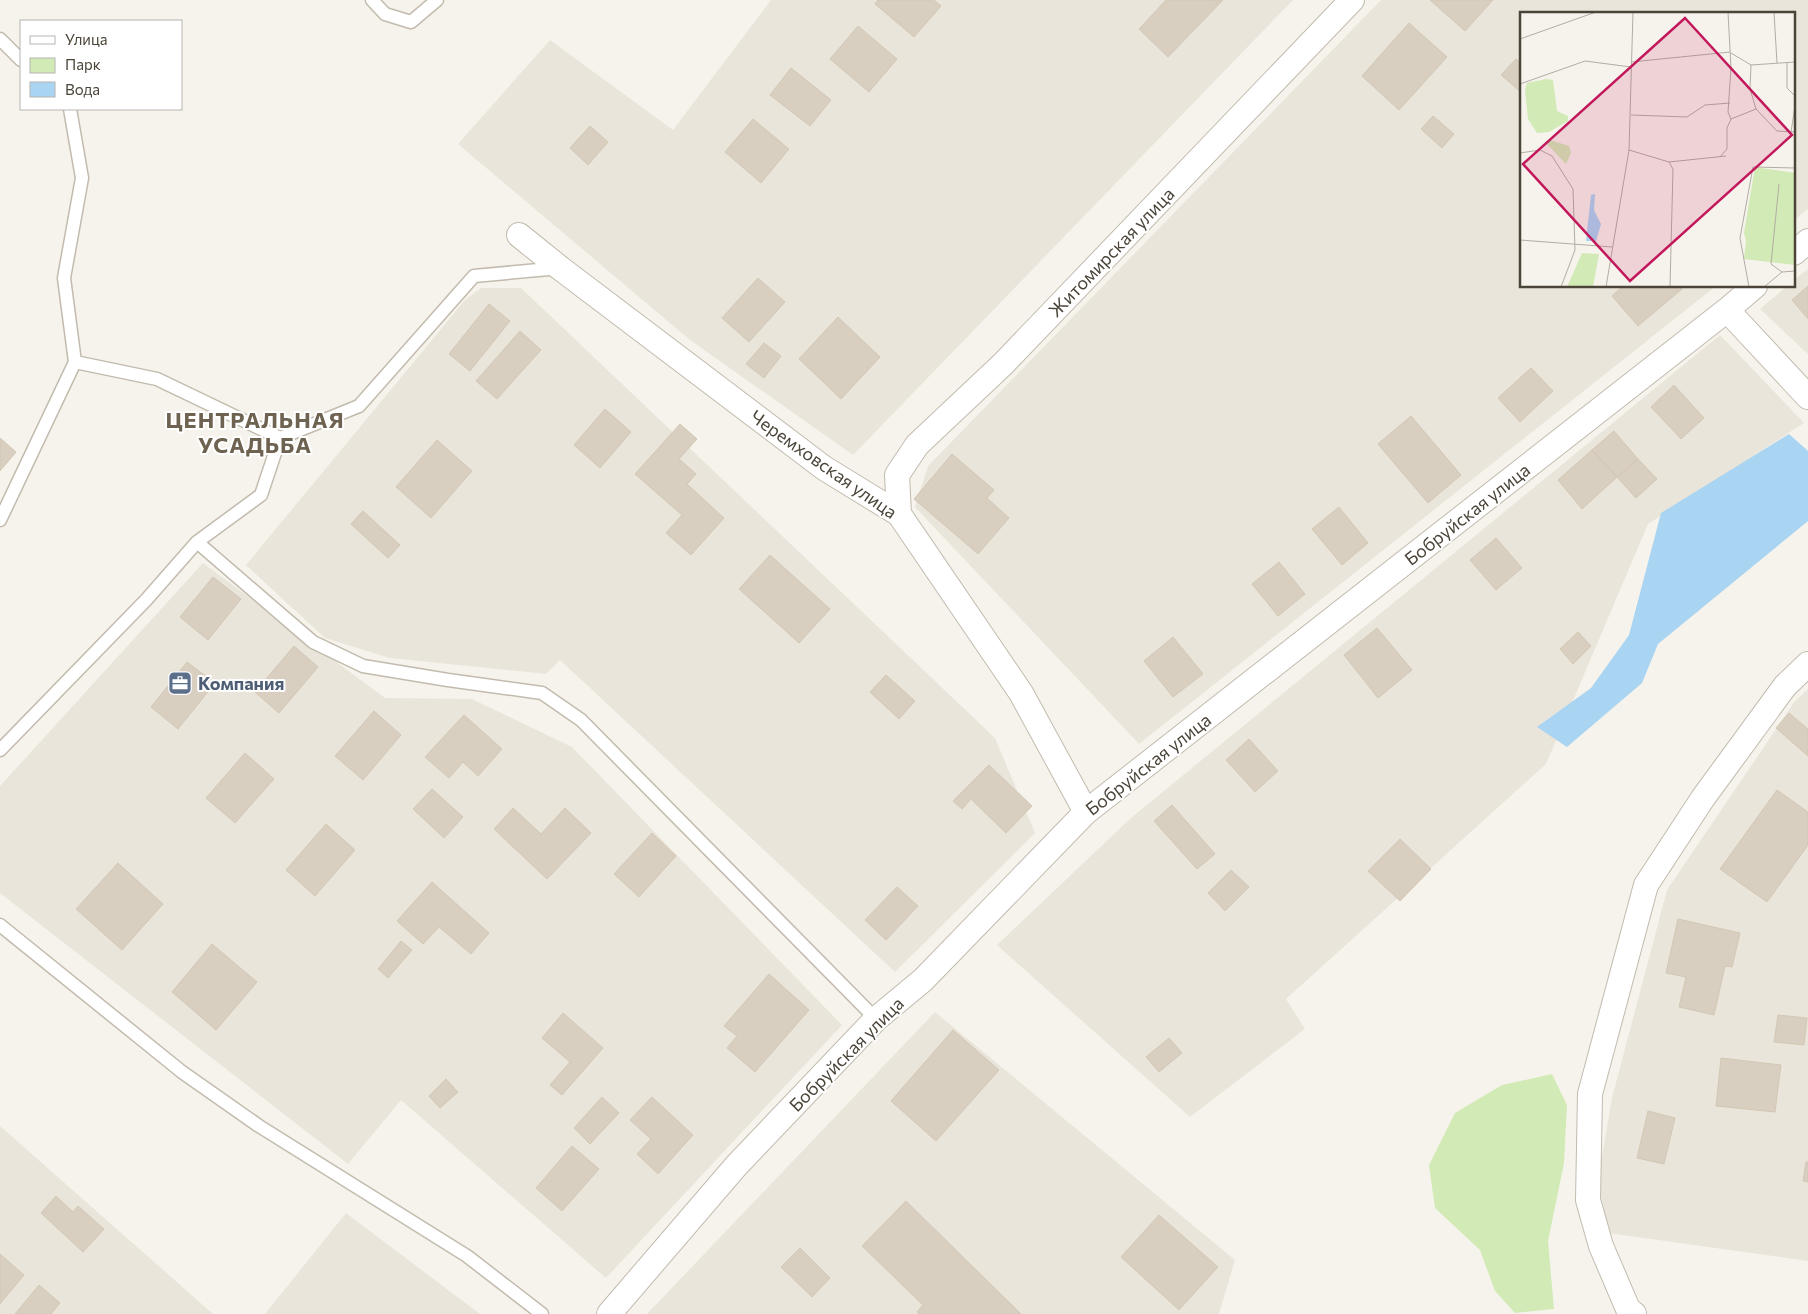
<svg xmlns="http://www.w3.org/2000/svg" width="1808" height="1314" font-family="Commissioner,sans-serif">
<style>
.residential{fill:#eae5da}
.green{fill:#d2eab5}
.water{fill:#a9d4f2}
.building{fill:#d8cfc1;stroke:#d3c7b4}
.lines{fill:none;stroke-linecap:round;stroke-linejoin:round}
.service-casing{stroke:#c2bbae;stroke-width:15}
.minor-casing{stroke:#c2bbae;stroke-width:26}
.service{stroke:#fff;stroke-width:12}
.minor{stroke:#fff;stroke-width:24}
.labels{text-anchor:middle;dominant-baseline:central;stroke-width:4;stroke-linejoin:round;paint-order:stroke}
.street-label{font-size:18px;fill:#4b4439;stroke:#fff}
.service-label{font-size:18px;font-weight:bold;fill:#4e5e75;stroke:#fff;text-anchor:start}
.district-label{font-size:22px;font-weight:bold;letter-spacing:1px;fill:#6e6250;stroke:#fff}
.inset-road{fill:none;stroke:#b2ada4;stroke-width:1}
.view{fill:#c2185b;fill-opacity:0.15;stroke:#c2185b;stroke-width:2.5}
.inset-edge{fill:none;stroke:#4b4439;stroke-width:2.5}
</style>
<rect width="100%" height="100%" fill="#f6f3ec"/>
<!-- residential -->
<path class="residential" d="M771 0H1293L853 455 690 340 458 144 550 40 673 130Z
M1381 0H1808V209L1794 220V14H1522V286H1716L1139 744 915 507 928 466Z
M1808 269V354L1760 309 1787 286H1794V280Z
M481 288H521L995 738 1035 833 895 972 560 660 546 674 390 658 325 638 246 565 465 300Z
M1720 335 1804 423 1648 524 1546 764 1286 999 1305 1029 1190 1117 997 945 1131 818Z
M203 563 385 698 472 699 572 747 842 1025 606 1278 401 1100 348 1164 0 893V786Z
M1808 689V1261L1608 1233 1598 1179 1612 1098 1667 890 1795 701Z
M935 1012 1235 1260 1219 1314H647Z
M0 1126 213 1314H0Z
M346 1213 480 1314H265Z"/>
<!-- green -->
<path class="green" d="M1552 1074 1567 1105 1564 1163 1548 1241 1554 1309 1515 1313 1495 1291 1480 1250 1435 1208 1429 1165 1455 1113 1502 1085Z"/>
<!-- water -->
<path class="water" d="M1789 434 1808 451V521L1658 644 1642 683 1567 747 1537 727 1591 688 1629 635 1661 513Z"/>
<!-- building -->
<path class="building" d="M878 0H934L941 6 914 37 875 4Z
M1166 0H1223L1168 57 1139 29Z
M1430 0H1493L1465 31Z
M1409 23 1447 57 1399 110 1362 76Z
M858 26 897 59 869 92 830 59Z
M1516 59 1522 64V93L1501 75Z
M791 68 831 100 810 126 770 95Z
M1433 116 1454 134 1442 148 1421 129Z
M753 119 789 149 761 183 725 152Z
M590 126 608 142 588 165 570 148Z
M758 278 785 302 749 342 722 318Z
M1623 286H1680L1682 289 1638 326 1612 296Z
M1808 286V319L1792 300Z
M489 304 510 321 470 371 449 354Z
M838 317 880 357 841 399 799 359Z
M520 331 541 350 497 399 476 381Z
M764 343 781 356 764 378 746 364Z
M1531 368 1553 391 1520 422 1498 398Z
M1674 385 1704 418 1681 439 1651 407Z
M605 409 631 432 600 468 574 445Z
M1411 416 1461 475 1428 503 1378 444Z
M680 424 697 439 679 459 696 474 687 484 724 518 691 555 666 533 682 515 635 474Z
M1614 431 1638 459 1617 477 1592 450Z
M0 438 16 452 0 471Z
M437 440 472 471 431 518 396 487Z
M1592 450 1617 477 1582 509 1558 480Z
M952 454 994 490 987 498 1009 518 978 554 914 499Z
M1638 459 1657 479 1636 498 1617 477Z
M1339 507 1368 543 1342 565 1312 529Z
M363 511 400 545 388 558 351 524Z
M1496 538 1522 568 1496 590 1470 560Z
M770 555 830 609 799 643 739 589Z
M1279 562 1305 594 1278 616 1252 584Z
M213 577 241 599 208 640 180 617Z
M1377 628 1412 670 1378 698 1344 655Z
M1578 632 1591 646 1573 664 1560 649Z
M1173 637 1203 674 1173 697 1144 661Z
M294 646 318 667 279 713 255 692Z
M187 662 215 683 178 729 151 707Z
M886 675 915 701 899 719 870 692Z
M374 711 401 735 363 780 335 756Z
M1789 713 1808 729V756L1776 728Z
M464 715 502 749 478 776 463 762 449 778 425 757Z
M1249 739 1278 771 1255 792 1226 760Z
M245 753 274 779 235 823 206 798Z
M989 765 1032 806 1006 833 971 799 962 809 953 801Z
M432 789 463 817 444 838 413 809Z
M1777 790 1808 812V845L1767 902 1720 869Z
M1172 805 1215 854 1197 869 1154 821Z
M513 808 541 834 565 808 591 833 547 879 494 829Z
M326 824 355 850 315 896 286 870Z
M652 833 676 856 639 897 614 874Z
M1400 839 1431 869 1400 901 1368 871Z
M118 863 163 904 122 950 76 909Z
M1231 870 1249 887 1225 911 1208 893Z
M432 882 489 933 471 954 439 927 423 944 397 921Z
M897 887 918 906 886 940 865 920Z
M1678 919 1740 933 1732 967 1725 966 1714 1015 1679 1007 1686 977 1666 973Z
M401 941 412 950 388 978 378 969Z
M212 944 257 982 216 1030 172 992Z
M769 974 809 1010 755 1072 727 1048 737 1036 724 1026Z
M563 1013 603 1048 562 1095 550 1085 570 1062 542 1038Z
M1778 1015 1807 1018 1804 1045 1774 1042Z
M953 1030 999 1070 936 1141 891 1101Z
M1169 1038 1182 1053 1159 1072 1146 1057Z
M1721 1058 1781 1065 1775 1112 1716 1106Z
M446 1079 458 1092 440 1108 429 1096Z
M602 1097 619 1113 590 1144 574 1128Z
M652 1097 693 1135 658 1174 637 1154 651 1139 630 1120Z
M1648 1111 1675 1118 1664 1164 1637 1158Z
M572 1146 599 1169 562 1211 536 1188Z
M1806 1162H1808V1182L1803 1181Z
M56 1196 73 1212 78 1206 104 1229 83 1252 41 1213Z
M906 1201 1021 1314H919L917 1312 923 1305 862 1246Z
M1159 1215 1218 1267 1179 1310 1121 1257Z
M800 1248 830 1278 812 1297 781 1267Z
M0 1254 24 1275 0 1304Z
M39 1285 60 1303 51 1314H15Z"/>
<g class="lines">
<!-- service casing -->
<g class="service-casing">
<path id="service" d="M372 0 385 14 411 22 437 0
M0 39 21 60
M75 362 157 379 280 438
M0 520 75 362 64 278 82 178 70 109
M197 542 313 642 363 666 448 680 542 693 581 720 876 1019
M0 750 146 600 197 542 261 495 280 438 359 406 474 276 560 268
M0 925 182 1072 259 1126 467 1256 542 1314"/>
</g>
<!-- minor casing -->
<g class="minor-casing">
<path id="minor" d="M519 235 560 268 824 468 899 514 1021 693 1086 812
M1794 253 1808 241
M1727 310 1808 397
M899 514 897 475 917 445 1003 364 1352 0
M609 1314 736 1166 876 1019 923 980 1086 812 1727 310 1755 286
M1634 1314 1628 1309 1601 1246 1588 1200 1590 1094 1646 885 1703 798 1785 686 1808 664"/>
</g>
<!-- service -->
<use href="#service" class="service"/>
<!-- minor -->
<use href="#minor" class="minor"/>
</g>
<!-- icons -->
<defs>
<g id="office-square" transform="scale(1.25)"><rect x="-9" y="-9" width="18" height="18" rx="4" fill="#5c6f8a" stroke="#fff"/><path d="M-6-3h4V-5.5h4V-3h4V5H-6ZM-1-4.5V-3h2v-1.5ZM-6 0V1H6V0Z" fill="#fff"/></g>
</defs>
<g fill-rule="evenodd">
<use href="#office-square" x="180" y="683"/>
</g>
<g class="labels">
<!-- street labels -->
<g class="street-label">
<text transform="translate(1111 252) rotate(-46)">Житомирская улица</text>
<text transform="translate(824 464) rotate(35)">Черемховская улица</text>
<text transform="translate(1467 514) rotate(-38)">Бобруйская улица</text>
<text transform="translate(1148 764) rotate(-38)">Бобруйская улица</text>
<text transform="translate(846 1054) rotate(-45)">Бобруйская улица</text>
</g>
<!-- service labels -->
<g class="service-label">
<text x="198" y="683">Компания</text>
</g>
<!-- district labels -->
<g class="district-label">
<text x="255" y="419">ЦЕНТРАЛЬНАЯ<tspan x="255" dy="25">УСАДЬБА</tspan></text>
</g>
</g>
<!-- overview -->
<g transform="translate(1520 12)">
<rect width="275" height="275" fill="#f6f3ec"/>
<path d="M26 67 33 68 37 99 48 104V109L29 120 17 121 8 107 5 78 7 71ZM30 128 49 134 51 141 46 152 27 132ZM235 155 275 161V253L224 247 226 229 224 221ZM62 241 79 242 73 275H47Z" fill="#d2eab5"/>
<path d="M75 182 74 198 81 212 76 229H66L71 183Z" fill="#a9d4f2"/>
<path class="inset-road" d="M129 0H148M254 0 257 51M0 27 76 0M211 41 231 53 275 50M111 50 210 40M267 51V76L275 84M231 53 230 77 236 97 257 119 275 120M0 72 65 49 111 55M111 103 167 105 185 93 210 91M211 107 236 97M271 120 275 94M109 138 149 150 206 144M0 141 20 138 32 144 53 177 55 238 41 275M200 145 207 137V116L211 107 208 100 211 56 208 0M149 150 153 157 150 275M259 172 251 252 262 260M0 228 92 235M86 275 109 138 113 0M229 275 220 226 233 155 275 156M244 275 262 260 275 259"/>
<path class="view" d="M165 6 272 123 110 269 3 152Z"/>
<rect width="275" height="275" class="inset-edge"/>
</g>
<!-- legend -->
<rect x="20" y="20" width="162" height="90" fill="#ffffff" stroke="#b7b4b0"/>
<rect x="30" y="36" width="25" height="8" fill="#ffffff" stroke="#b7b4b0"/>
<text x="65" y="45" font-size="15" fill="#4b4439">Улица</text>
<rect x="30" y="58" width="25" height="15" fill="#d2eab5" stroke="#b7b4b0"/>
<text x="65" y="70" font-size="15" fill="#4b4439">Парк</text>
<rect x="30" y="82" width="25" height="15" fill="#a9d4f2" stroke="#b7b4b0"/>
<text x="65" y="95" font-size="15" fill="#4b4439">Вода</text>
</svg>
